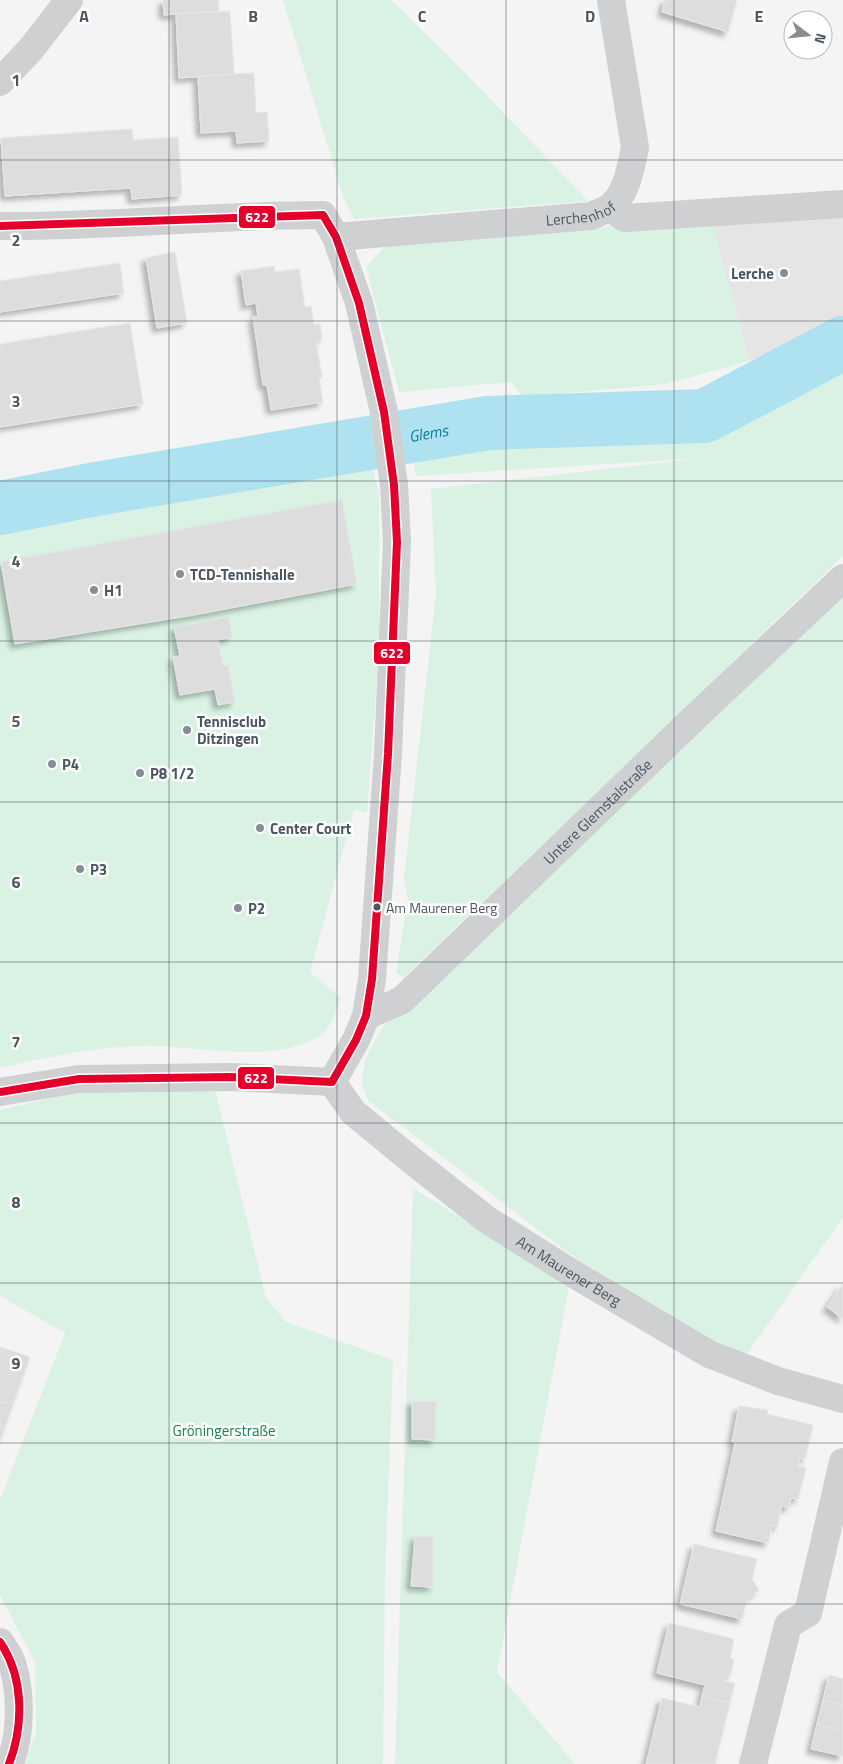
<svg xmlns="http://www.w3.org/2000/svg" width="843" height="1764" font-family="'Titillium Web',sans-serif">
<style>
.education{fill:#e6e5e6}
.green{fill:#d9f2e3}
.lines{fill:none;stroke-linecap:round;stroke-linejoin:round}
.river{stroke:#aee2f0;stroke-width:54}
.building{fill:#ddddde;stroke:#e5e6e7;filter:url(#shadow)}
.minor{stroke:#ced0d2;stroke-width:28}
.bus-1-casing{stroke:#fff;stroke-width:11}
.bus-1{stroke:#e4002b;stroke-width:8}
.grid{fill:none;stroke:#4a5661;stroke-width:1;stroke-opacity:0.55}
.poi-dot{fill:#868d94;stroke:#fff;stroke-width:2}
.bus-dot{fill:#4a5661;stroke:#fff;stroke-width:2}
.labels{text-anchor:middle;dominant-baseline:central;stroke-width:5;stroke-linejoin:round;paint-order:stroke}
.bus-label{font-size:14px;fill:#4a5661;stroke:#fff;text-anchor:start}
.street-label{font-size:15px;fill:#4a5661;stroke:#fff}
.poi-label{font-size:15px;font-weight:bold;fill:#4a5661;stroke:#fff;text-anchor:start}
.park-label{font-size:15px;fill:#17864f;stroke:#fff}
.water-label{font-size:16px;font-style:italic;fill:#0c7c9b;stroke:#fff}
.grid-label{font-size:16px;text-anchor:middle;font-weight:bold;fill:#4a5661;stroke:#fff;stroke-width:5;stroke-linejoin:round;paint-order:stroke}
.line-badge{stroke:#fff;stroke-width:2}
.badge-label{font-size:14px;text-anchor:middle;font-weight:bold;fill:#fff}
</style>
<defs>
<filter id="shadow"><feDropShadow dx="-4.5" dy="4.5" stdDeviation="2.5" flood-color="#0004"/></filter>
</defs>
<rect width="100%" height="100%" fill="#f4f4f4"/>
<!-- education -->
<path class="education" d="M843 217V323L833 329 749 361 712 224Z"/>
<!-- green -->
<path class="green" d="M283 0H391L446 53 588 201 355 219 344 199Z
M712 224 749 361 666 384 522 397 511 382 399 392 366 267 386 245 587 227Z
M843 343V556L404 977 396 973 408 899 404 879 436 594 431 489 703 458 416 476 409 434 488 423 705 416Z
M361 421 379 494V650L367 813 354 810 310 972 341 998C333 1018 331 1033 309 1042 259 1062 195 1045 143 1046 94 1047 47 1057 0 1068V490Z
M843 588V1217L747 1354 696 1333 570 1254 369 1101C351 1074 374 1040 391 1017Z
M114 1088 215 1090 266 1298 286 1322 393 1360 385 1576 383 1764H25L36 1732 35 1662 0 1595V1500L65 1333 0 1296V1110L59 1096Z
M413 1188 569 1286 497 1672 575 1764H395Z"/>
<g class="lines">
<!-- river -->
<path class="river" id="s1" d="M0 508 96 489 488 423 705 416 843 343"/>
</g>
<!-- building -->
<path class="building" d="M163 0H218L219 11 164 15Z
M665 0H737L728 32 662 12Z
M230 11 234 74 179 78 176 14Z
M254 73 256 113 267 112 269 141 237 143 236 131 201 133 198 76Z
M132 129 133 140 178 137 182 195 132 199 131 188 5 196 1 138Z
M175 252 187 323 157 328 146 258Z
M120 263 124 293 0 312V281Z
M274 266 275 272 299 269 305 307 311 306 314 325 320 324 322 340 316 341 322 377 319 378 323 402 271 410 267 385H263L253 317 258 316 256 303 246 305 241 271Z
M130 323 143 404 0 427V344Z
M342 500 357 584 194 615 15 644 1 562Z
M229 617 232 637 218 640 223 666 228 665 235 702 218 705 215 689 180 695 173 657 180 656 174 627Z
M843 1284V1319L827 1307Z
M0 1347 30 1357 13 1405 0 1401Z
M0 1401 13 1405 0 1442Z
M412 1401 436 1402 435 1440 412 1439Z
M739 1406 768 1410 767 1414 813 1425 805 1459 800 1458 798 1466 806 1468 798 1499 791 1498 789 1508 782 1506 777 1527 772 1525 768 1543 716 1531 735 1443 732 1442Z
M415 1536 433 1537V1587L411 1586Z
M694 1544 757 1559 752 1579 759 1590 747 1599 742 1619 680 1604Z
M669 1623 734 1639 730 1658 734 1660 730 1676 726 1675 724 1681 735 1683 730 1703 702 1696 705 1685 657 1673Z
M829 1675 843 1679V1705L823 1700Z
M702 1696 730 1703 715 1764H646L662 1698 700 1707Z
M823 1700 843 1705V1731L817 1724Z
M817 1724 843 1731V1756L811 1749Z"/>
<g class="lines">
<!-- minor -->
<g class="minor">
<path d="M0 82 31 49 69 0"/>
<path d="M610 208 625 218 843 204"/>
<path d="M0 226C108 227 215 215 323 215L336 237 359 303 384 412 394 485 397 542 388 754 372 979 366 1016 356 1040 332 1082"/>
<path id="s2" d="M336 237 591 216C597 213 605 211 609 208 627 195 631 167 635 147L611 0"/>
<path id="s3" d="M366 1016 402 1000 692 720 843 578"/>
<path id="s4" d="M332 1082 353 1112 410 1159 486 1219 567 1270 709 1354 778 1381 843 1399"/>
<path d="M0 1092 79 1079 231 1077 332 1082"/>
<path d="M0 1642C4 1648 10 1656 12 1663 21 1691 22 1736 9 1764"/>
<path d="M753 1764 788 1625 808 1613 843 1462"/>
</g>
<!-- bus-1 casing -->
<g class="bus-1-casing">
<path id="bus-1" d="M0 226 323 215 336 237 359 303 384 412 394 485 397 542 388 754 372 979 366 1016 356 1040 332 1082 231 1077 79 1079 0 1092
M0 1642C24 1677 24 1725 9 1764"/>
</g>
<!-- bus-1 -->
<use href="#bus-1" class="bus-1"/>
</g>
<!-- grid -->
<path class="grid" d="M169 0V1764M337 0V1764M506 0V1764M674 0V1764M0 160H843M0 321H843M0 481H843M0 641H843M0 802H843M0 962H843M0 1123H843M0 1283H843M0 1443H843M0 1604H843"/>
<!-- markers -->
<g class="poi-dot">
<circle cx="784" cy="273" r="5"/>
<circle cx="180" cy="574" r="5"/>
<circle cx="94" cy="590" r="5"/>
<circle cx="187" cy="730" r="5"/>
<circle cx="52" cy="764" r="5"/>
<circle cx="140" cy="773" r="5"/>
<circle cx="260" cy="828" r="5"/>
<circle cx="80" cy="869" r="5"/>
<circle cx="238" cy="908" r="5"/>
</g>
<circle class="bus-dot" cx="377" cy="907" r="4.5"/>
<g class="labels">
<!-- bus labels -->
<g class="bus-label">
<text x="386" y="907">Am Maurener Berg</text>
</g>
<!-- street labels -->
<g class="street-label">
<text stroke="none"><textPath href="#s2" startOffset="246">Lerchenhof</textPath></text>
<text stroke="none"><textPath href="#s3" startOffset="311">Untere Glemstalstraße</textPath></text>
<text stroke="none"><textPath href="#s4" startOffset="305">Am Maurener Berg</textPath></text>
</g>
<!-- poi labels -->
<g class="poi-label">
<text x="774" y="273" text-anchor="end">Lerche</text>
<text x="190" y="574">TCD-Tennishalle</text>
<text x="104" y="590">H1</text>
<text x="197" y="721">Tennisclub<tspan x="197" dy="17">Ditzingen</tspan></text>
<text x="62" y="764">P4</text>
<text x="150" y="773">P8 1/2</text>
<text x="270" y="828">Center Court</text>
<text x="90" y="869">P3</text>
<text x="248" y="908">P2</text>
</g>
<!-- park labels -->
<g class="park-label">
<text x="224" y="1430">Gröningerstraße</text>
</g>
<!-- water labels -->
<g class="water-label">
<text stroke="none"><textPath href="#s1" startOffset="435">Glems</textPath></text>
</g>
</g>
<g class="grid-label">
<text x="84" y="22">A</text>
<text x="253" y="22">B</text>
<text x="422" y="22">C</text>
<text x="590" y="22">D</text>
<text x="759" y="22">E</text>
<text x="16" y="86">1</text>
<text x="16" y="246">2</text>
<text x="16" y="407">3</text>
<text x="16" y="567">4</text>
<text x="16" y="727">5</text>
<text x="16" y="888">6</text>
<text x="16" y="1048">7</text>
<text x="16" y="1208">8</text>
<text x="16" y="1369">9</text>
</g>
<g class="line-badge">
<rect x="238" y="205" width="38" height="24" rx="5" fill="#e4002b"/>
<rect x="373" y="641" width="38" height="24" rx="5" fill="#e4002b"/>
<rect x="237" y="1066" width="38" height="24" rx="5" fill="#e4002b"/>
</g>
<g class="badge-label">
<text x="257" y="222">622</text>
<text x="392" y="658">622</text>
<text x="256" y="1083">622</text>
</g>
<!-- north arrow -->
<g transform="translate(808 35) rotate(106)"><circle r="24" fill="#ffffff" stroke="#b7bbc0"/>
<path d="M0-4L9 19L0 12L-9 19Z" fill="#868d94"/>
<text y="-8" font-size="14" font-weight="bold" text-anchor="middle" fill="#4a5661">N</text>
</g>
</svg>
